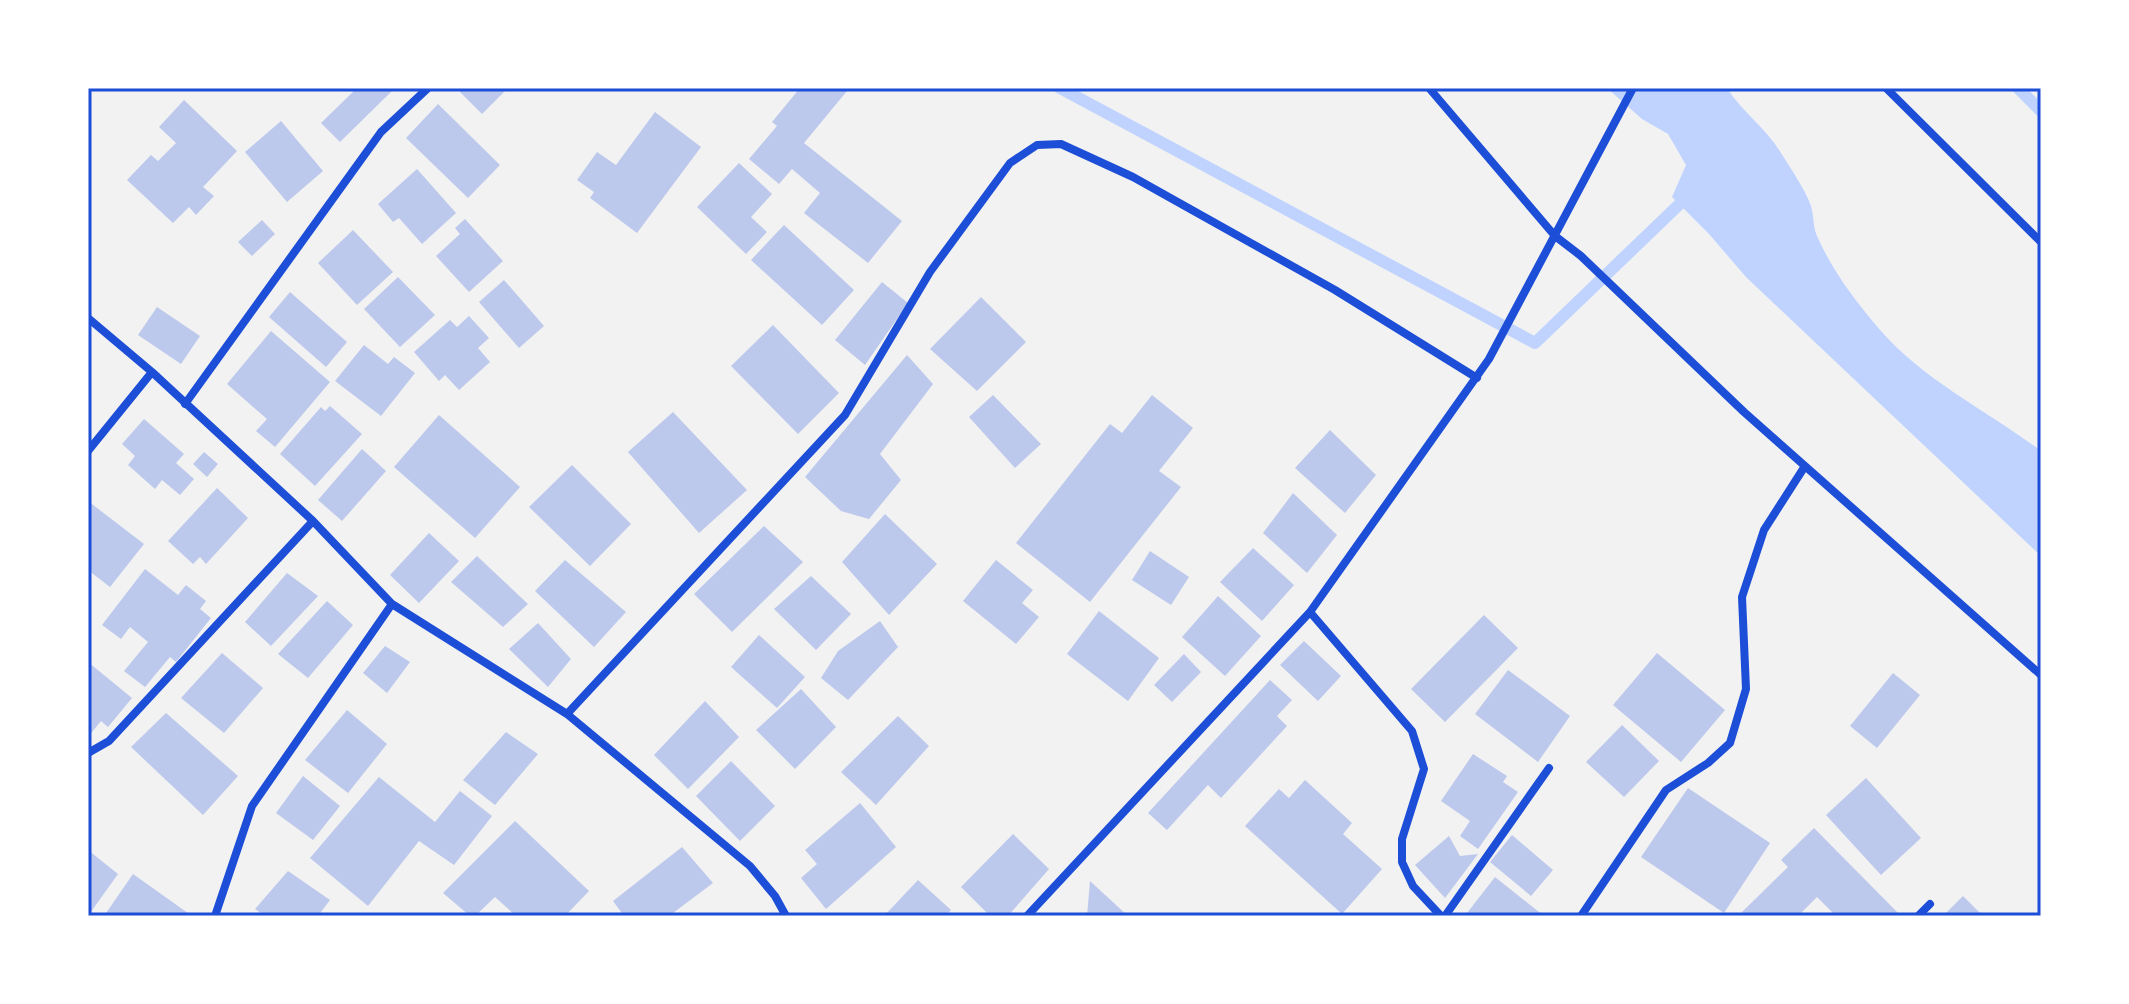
<svg xmlns="http://www.w3.org/2000/svg" width="2129" height="1004" font-family="Barlow,sans-serif">
<style>
.water{fill:#bfd3fe}
.lines{fill:none;stroke-linecap:round;stroke-linejoin:round}
.stream{stroke:#bfd3fe;stroke-width:12}
.building{fill:#bdc9ec}
.minor{stroke:#1d4ed8;stroke-width:8}
.neatline{fill:none;stroke:#1d4ed8;stroke-width:3}
</style>
<rect width="100%" height="100%" fill="#f2f2f2"/>
<!-- water -->
<path class="water" d="M1607 88H1727C1742 112 1767 129 1781 153 1791 169 1805 189 1811 206 1814 216 1813 227 1817 236 1833 272 1856 302 1881 331 1926 382 1988 411 2041 451V556L1746 277 1709 234 1672 197 1686 165 1668 134 1642 119Z"/>
<g class="lines">
<!-- stream -->
<path class="stream" d="M1060 88 1535 343 1689 195
M2018 88 2041 111"/>
</g>
<!-- building -->
<path class="building" d="M357 88H395L340 142 321 123Z
M463 88H508L482 114 460 92Z
M800 88H843L847 91 804 143 902 221 868 263 804 213 820 193 792 169 779 184 749 159 777 126 772 122Z
M184 100 237 151 203 187 214 196 196 215 189 207 173 223 127 180 151 155 158 161 176 143 159 127Z
M438 104 500 165 468 198 406 138Z
M655 112 701 147 637 233 590 198 594 192 577 180 597 152 616 165Z
M281 121 323 171 287 202 245 152Z
M739 163 772 194 751 217 767 232 746 254 697 207Z
M417 169 456 213 422 244 399 218 393 222 378 204Z
M465 219 503 261 469 292 436 256 460 234 455 228Z
M262 220 275 234 252 256 238 242Z
M784 225 854 290 822 325 751 260Z
M353 230 393 272 357 305 318 263Z
M398 277 435 315 400 347 364 309Z
M504 280 544 326 519 348 479 302Z
M882 282 908 303 865 365 835 340Z
M290 292 347 342 326 367 269 317Z
M981 297 1026 342 977 391 930 349Z
M157 307 200 336 181 364 138 335Z
M469 316 489 338 478 348 490 362 459 390 445 375 439 381 414 352 450 320 457 327Z
M773 325 839 393 798 434 731 366Z
M271 331 330 382 275 447 256 431 267 419 227 384Z
M364 345 388 364 394 357 415 373 381 416 335 381Z
M907 355 933 384 880 454 901 480 869 519 841 511 805 477Z
M993 395 1041 444 1015 468 969 417Z
M1152 395 1193 428 1159 471 1181 487 1090 602 1016 543 1110 424 1122 433Z
M330 406 362 434 315 486 280 454 321 407 325 411Z
M673 412 747 490 699 533 628 452Z
M439 415 520 487 475 538 394 467Z
M144 419 184 454 176 463 194 479 180 495 162 480 155 489 128 465 135 456 122 444Z
M1330 430 1376 475 1345 513 1295 468Z
M362 449 386 471 342 521 318 500Z
M204 452 218 464 207 477 193 464Z
M572 465 631 524 590 566 529 507Z
M217 488 248 518 206 564 200 557 193 564 168 541Z
M1293 493 1337 535 1307 573 1263 533Z
M88 501 144 544 110 587 88 570Z
M885 514 937 564 889 615 842 562Z
M764 526 803 562 732 632 694 594Z
M429 533 459 561 419 603 390 575Z
M1253 548 1294 585 1262 621 1220 582Z
M1150 551 1189 577 1171 605 1132 580Z
M477 556 528 604 503 627 451 582Z
M565 560 626 612 594 647 535 591Z
M996 560 1033 590 1022 603 1039 617 1016 644 963 601Z
M145 569 178 595 186 585 206 601 200 609 211 618 176 662 170 657 145 687 124 671 148 642 130 627 121 639 102 625Z
M287 573 318 596 271 646 245 622Z
M811 576 851 614 816 650 774 609Z
M1218 596 1261 636 1225 676 1182 637Z
M327 601 353 625 308 678 278 654Z
M1099 611 1159 658 1128 701 1067 654Z
M1484 615 1518 648 1445 722 1411 689Z
M880 621 898 647 848 700 821 678 838 651Z
M538 623 571 659 548 687 509 649Z
M759 635 805 677 777 708 731 667Z
M1304 641 1341 676 1318 701 1280 665Z
M385 646 410 662 387 693 363 673Z
M222 653 263 688 224 733 181 698Z
M1657 653 1725 710 1681 762 1613 705Z
M1184 654 1201 672 1172 702 1154 685Z
M88 662 132 698 108 727 101 721 88 737Z
M1508 670 1570 716 1538 762 1475 714Z
M1893 673 1920 695 1877 748 1850 726Z
M1270 680 1292 700 1277 716 1287 726 1221 798 1208 785 1167 830 1148 813Z
M801 689 836 727 795 769 756 730Z
M705 701 739 737 688 789 654 755Z
M347 710 387 744 348 793 305 760Z
M166 713 238 776 203 815 131 747Z
M898 716 929 746 876 805 841 772Z
M1622 725 1659 761 1624 797 1586 762Z
M506 732 538 754 495 805 463 780Z
M1473 754 1507 776 1503 782 1518 792 1478 849 1460 836 1470 821 1441 801Z
M731 761 775 806 740 841 696 796Z
M303 776 340 806 313 840 276 813Z
M379 777 435 822 460 791 492 816 454 865 419 841 368 906 310 858Z
M1866 778 1921 838 1881 875 1826 815Z
M1305 780 1352 823 1343 834 1382 869 1342 914 1245 826 1279 789 1289 798Z
M1688 788 1770 843 1724 913 1641 857Z
M860 803 896 847 826 909 801 878 817 864 805 850Z
M515 821 589 891 565 916H516L495 897 475 916H470L443 893Z
M1814 828 1901 916H1836L1817 897 1798 916H1745L1742 912 1788 867 1781 860Z
M1013 834 1049 869 1008 916H990L961 887Z
M1512 835 1553 870 1531 896 1490 862Z
M1449 836 1460 856 1478 854 1445 898 1415 865Z
M682 847 713 883 669 916H624L613 901Z
M88 850 118 874 88 916Z
M288 871 330 900 318 916H265L255 909Z
M133 874 192 916H104Z
M1495 877 1544 916H1471L1467 913Z
M918 880 951 910 945 916H884Z
M1090 881 1128 916H1087Z
M1963 896 1983 916H1943Z"/>
<g class="lines">
<!-- minor -->
<path class="minor" d="M1429 88 1555 236 1581 256 1744 412 2041 675
M1886 88 2041 242
M88 318 152 372 313 521 392 604 567 714 750 866 775 896 786 916
M185 404 381 132 428 88
M88 451 152 372
M1310 612 1412 731 1424 769 1402 839V862L1413 886 1441 916
M567 714 845 415 930 272 1010 163 1037 145 1061 144 1133 177 1335 290 1477 378
M88 753 109 741 313 521
M215 916 252 806 392 604
M1027 916 1310 612 1489 359 1633 88
M1445 916 1549 768
M1581 916 1666 790 1708 763 1730 743 1746 689 1742 597 1764 530 1805 466
M1918 916 1930 904"/>
</g>
<!-- border -->
<rect width="2129" height="1004" fill="none" stroke="#ffffff" stroke-width="180"/>
<rect x="90" y="90" width="1949" height="824" class="neatline"/>
</svg>
